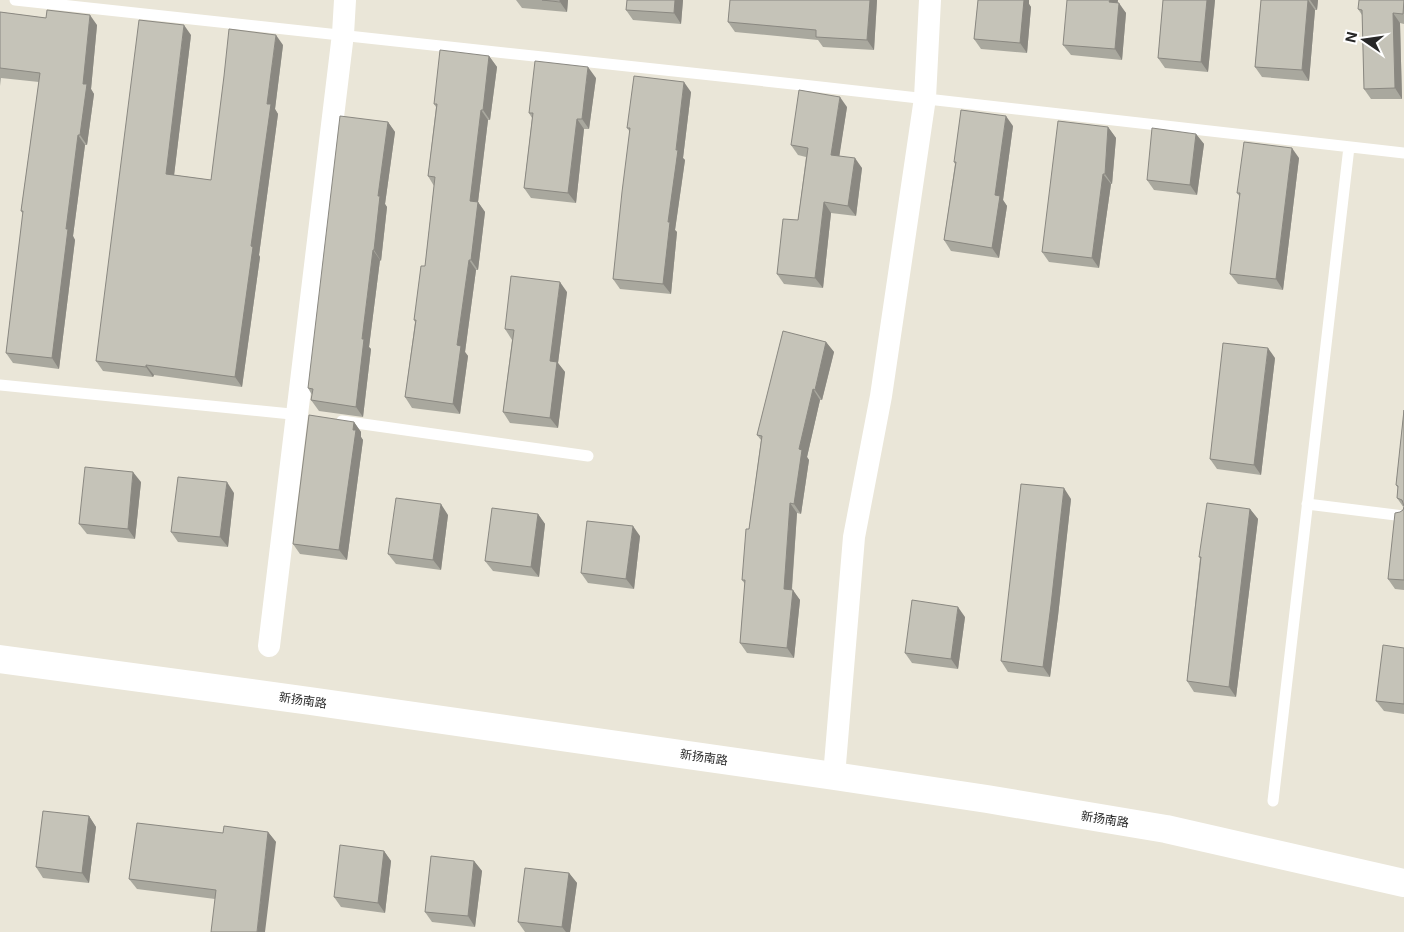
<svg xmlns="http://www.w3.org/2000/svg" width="1404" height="932" font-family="Inter,'Noto Sans SC',sans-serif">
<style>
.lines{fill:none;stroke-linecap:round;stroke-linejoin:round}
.service{stroke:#fff;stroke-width:11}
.minor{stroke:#fff;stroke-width:22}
.tertiary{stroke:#fff;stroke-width:28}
.wall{fill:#a9a89e}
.shaded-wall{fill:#8a8881}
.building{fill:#c5c3b8;stroke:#8a8881}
.labels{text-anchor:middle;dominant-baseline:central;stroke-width:4;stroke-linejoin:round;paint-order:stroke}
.street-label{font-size:12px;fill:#272727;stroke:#fff}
</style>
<rect width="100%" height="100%" fill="#eae6d8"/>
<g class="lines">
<!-- service -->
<path class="service" d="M15 0C479 48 941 100 1404 153
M0 385 301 415
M342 421 588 456
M1307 504 1404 516
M1273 801 1349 147"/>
<!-- minor -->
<path class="minor" d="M269 646 343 34 345 0
M834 776 854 537 881 396 925 98 930 0"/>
<!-- tertiary -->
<path class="tertiary" d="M0 659 310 701 834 776 987 799 1166 829 1404 883"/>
</g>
<!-- wall -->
<path class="wall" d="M516 0H568L567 12 522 8Z
M627 0H683L681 24 633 20 626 10Z
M730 0H877L874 50 823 47 818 40 735 32 728 22Z
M978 0H1029V4L1031 7 1027 53 981 49 974 39Z
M1163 0H1215L1208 72 1165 68 1158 58Z
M1261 0H1318L1317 10H1315L1309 81 1262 77 1255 67Z
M1404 0V24L1400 23 1402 99H1371L1364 89 1362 15 1358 9Z
M1117 3 1126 13 1122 60 1071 55 1063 45Z
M0 12 46 18 97 25 91 89 94 94 87 145H85L73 236 75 240 59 369 13 363 6 353 23 214 21 211 39 82 1 78 0 86Z
M191 35 174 175 211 180 283 45 275 109 278 114 259 255 260 257 242 387 154 375 153 377 103 371 96 361Z
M489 56 497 67 490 120H488L478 202 485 212 478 270H476L465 352 468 356 460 414 412 408 405 397 415 322 414 320 425 266 434 186 428 176 436 107 434 104Z
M596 78 589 129H584L576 203 531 198 524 188 532 118 529 113Z
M691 92 683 158 685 160 675 230 677 232 671 294 620 289 613 279 630 132 627 128Z
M847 107 839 156 862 168 856 216 831 213 823 288 784 284 777 274 798 220 806 157 798 155 791 145Z
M388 122 395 132 385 204 387 207 381 261 380 260 369 347 371 349 363 417 319 411 311 400 312 395 308 388Z
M1013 126 1003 200 1007 206 999 258 951 251 944 240 955 164 954 162Z
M1108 127 1116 138 1112 184H1111L1099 268 1049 262 1042 252Z
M1196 134 1204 144 1197 195 1154 190 1147 180Z
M1299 158 1283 290 1238 284 1230 274 1240 197 1237 193Z
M567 292 558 363 565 372 558 428 510 423 503 412 512 340 505 329Z
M826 342 834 352 822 400H820L807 457 809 460 801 514 797 513 792 590 800 600 794 658 747 653 740 643 745 584 742 580 761 440 757 435Z
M1275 358 1261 475 1217 469 1210 459Z
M1404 410V590L1395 589 1388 579 1400 512 1403 510 1404 508 1397 498 1398 488 1396 485Z
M354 422 361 432V437L363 440 347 560 300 554 293 544Z
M141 482 135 539 87 534 79 524Z
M234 493 228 547 178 542 171 532Z
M1071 499 1058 616 1050 677 1008 672 1001 661Z
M1250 509 1258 519 1236 697 1194 692 1187 681 1200 558 1199 557Z
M538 514 545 524 539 577 493 571 485 561Z
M448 515 441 570 396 564 388 554Z
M640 536 634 589 588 583 581 573Z
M965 617 958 669 912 663 905 653Z
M1404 648V714L1384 711 1376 701Z
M89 816 96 827 89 883 43 878 36 867Z
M268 832 276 842 215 899 137 889 129 879 223 833Z
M384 851 391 861 385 913 341 907 334 897Z
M474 861 482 871 475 927 432 922 425 912Z
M569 873 577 883 570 932H525L518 922Z"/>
<!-- shaded-wall -->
<path class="shaded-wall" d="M560 0H568L567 12 560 2Z
M675 0H683L681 24 674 13Z
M870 0H877L874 50 867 40Z
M1023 0H1029V4L1031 7 1027 53 1020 43Z
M1110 0H1118L1117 12 1109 2Z
M1207 0H1215L1208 72 1201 62Z
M1308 0 1315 10 1309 81 1302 70Z
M1310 0H1318L1317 10Z
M1119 3 1126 13 1122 60 1115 49Z
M1393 13 1400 23 1402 99 1395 88Z
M90 15 97 25 91 89 94 94 87 145 80 135 83 84Z
M184 25 191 35 173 184 166 174Z
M276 35 283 45 275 109 278 114 259 255 260 257 242 387 235 377 251 246 267 104Z
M489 56 497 67 490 120 483 110Z
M588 67 596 78 589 129 582 119Z
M684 82 691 92 683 158 685 160 675 230 677 232 671 294 663 284 668 222Z
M840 97 847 107 838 165 831 155Z
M481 110 488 120 478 202 485 212 478 270 471 260 470 201Z
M1006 116 1013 126 1003 200 1007 206 999 258 992 248 995 195Z
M577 119 584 129 576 203 568 193Z
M388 122 395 132 385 204 387 207 381 261 374 250 378 196Z
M1108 127 1116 138 1112 184 1105 174Z
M1196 134 1204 144 1197 195 1190 185Z
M78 135 85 145 73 236 75 240 59 369 52 358 66 229Z
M1292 148 1299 158 1283 290 1276 279Z
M855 158 862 168 856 216 848 206Z
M1103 174 1111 184 1099 268 1092 258Z
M824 202 831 213 823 288 815 278Z
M373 250 380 260 369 347 371 349 363 417 356 407 362 339Z
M469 260 476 270 465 352 468 356 460 414 453 404 457 345Z
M560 282 567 292 558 363 565 372 558 428 550 418V361Z
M826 342 834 352 822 400 815 390Z
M1268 348 1275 358 1261 475 1254 465Z
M146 365 154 375 153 377 146 367Z
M813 389 820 400 807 457 809 460 801 514 794 504 799 449Z
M354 422 361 432V437L363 440 347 560 339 550Z
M133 472 141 482 135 539 128 529Z
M227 482 234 493 228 547 220 537Z
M1064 488 1071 499 1058 616 1050 677 1043 667Z
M790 503 797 513 791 599 784 589Z
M441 504 448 515 441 570 433 560Z
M1250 509 1258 519 1236 697 1229 687Z
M538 514 545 524 539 577 531 567Z
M633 526 640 536 634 589 626 579Z
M793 590 800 600 794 658 787 648Z
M958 607 965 617 958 669 951 659Z
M89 816 96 827 89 883 82 873Z
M268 832 276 842 265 932H257Z
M384 851 391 861 385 913 378 903Z
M474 861 482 871 475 927 468 916Z
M569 873 577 883 570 932H566L562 927Z"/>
<!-- building -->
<path class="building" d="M542 0H560V2Z
M627 0H675L674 13 626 10Z
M730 0H870L867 40 816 37V30L728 22Z
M978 0H1024L1020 43 974 39Z
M1067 0H1110L1109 2 1119 3 1115 49 1063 45Z
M1163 0H1207L1201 62 1158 58Z
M1261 0H1308L1302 70 1255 67Z
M1359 0H1404L1403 14 1393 13 1395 88 1364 89 1362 10 1358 9Z
M47 10 90 15 83 84H87L80 135H78L66 229H68L52 358 6 353 23 211H21L40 73 0 68V12L46 18Z
M139 20 184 25 166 174 211 180 224 76 229 29 276 35 267 104H271L251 246 253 247 235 377 146 365V367L96 361Z
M440 50 489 56 483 110H481L470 201 478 202 471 260H469L457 345 461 346 453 404 405 397 416 320H414L421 266H425L435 177 428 176 437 104H434Z
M535 61 588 67 582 119H577L568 193 524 188 533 113H529Z
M634 76 684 82 676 150H678L668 222H670L663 284 613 279 622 192 630 128H627Z
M799 90 840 97 831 155 855 158 848 206 824 202 815 278 777 274 783 219 798 220 808 148 791 145Z
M961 110 1006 116 995 195 1000 196 992 248 944 240 956 162H954Z
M340 116 388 122 378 196H380L374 250H373L362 339H364L356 407 311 400 313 389 308 388Z
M1058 121 1108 127 1105 174H1103L1092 258 1042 252Z
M1152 128 1196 134 1190 185 1147 180Z
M1244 142 1292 148 1276 279 1230 274 1240 193H1237Z
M511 276 560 282 550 361 557 362 550 418 503 412 514 330 505 329Z
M783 331 826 342 815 390 813 389 799 449 802 450 794 504 790 503 784 589 793 590 787 648 740 643 745 580H742L746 529H749L762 436 757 435Z
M1223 343 1268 348 1254 465 1210 459Z
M1404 410V506L1402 500 1397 498 1398 486 1396 485Z
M309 415 354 422 353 430H356L339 550 293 544Z
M85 467 133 472 128 529 79 524Z
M178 477 227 482 220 537 171 532Z
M1021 484 1064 488 1051 605 1043 667 1001 661Z
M396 498 441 504 433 560 388 554Z
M1207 503 1250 509 1229 687 1187 681 1201 557H1199Z
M1404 507V580L1388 579 1395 513 1400 512 1403 510Z
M492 508 538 514 531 567 485 561Z
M587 521 633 526 626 579 581 573Z
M912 600 958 607 951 659 905 653Z
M1383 645 1404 648V704L1376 701Z
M43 811 89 816 82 873 36 867Z
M137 823 223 833 224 826 268 832 257 932H211L216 890 129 879Z
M340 845 384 851 378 903 334 897Z
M431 856 474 861 468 916 425 912Z
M525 868 569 873 562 927 518 922Z"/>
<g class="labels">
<!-- street labels -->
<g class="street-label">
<text transform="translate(303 700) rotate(8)">新扬南路</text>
<text transform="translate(704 757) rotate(8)">新扬南路</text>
<text transform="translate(1105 819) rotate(9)">新扬南路</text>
</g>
</g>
<!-- north arrow -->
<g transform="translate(1364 40) rotate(283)" stroke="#ffffff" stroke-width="4" paint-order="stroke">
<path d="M0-4L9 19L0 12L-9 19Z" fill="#272727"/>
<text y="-8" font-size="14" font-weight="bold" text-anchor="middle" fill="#272727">N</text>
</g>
</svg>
